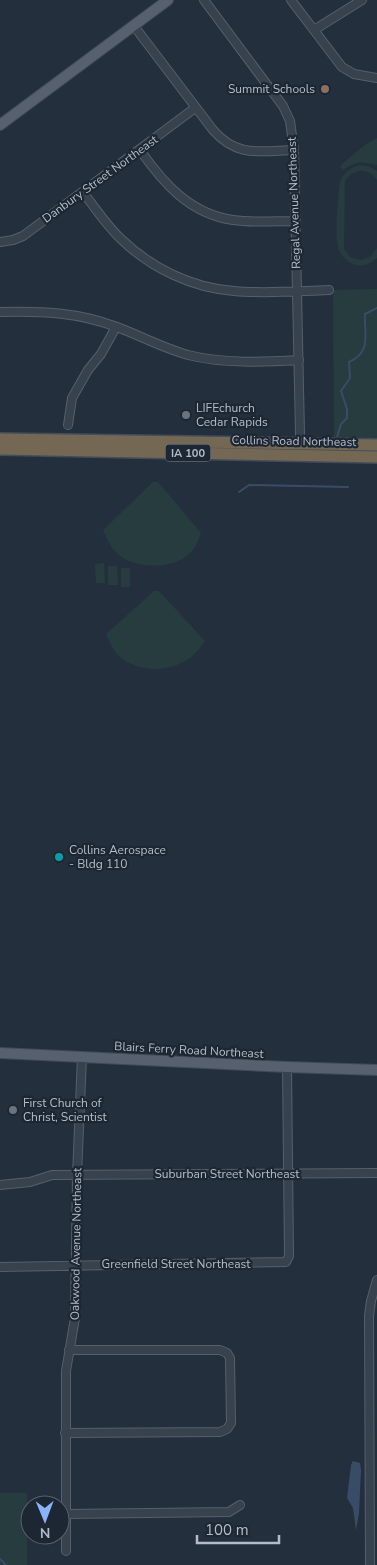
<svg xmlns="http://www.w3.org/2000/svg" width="377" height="1565" font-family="'Nunito Sans',sans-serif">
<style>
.green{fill:#263c3f}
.water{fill:#394c67}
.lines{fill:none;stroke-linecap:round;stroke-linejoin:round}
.stream{stroke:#394c67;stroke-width:2}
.minor-casing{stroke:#565f6c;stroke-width:10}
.major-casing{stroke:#414a57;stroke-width:12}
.highway-casing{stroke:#434c59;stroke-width:14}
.minor{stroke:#38414e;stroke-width:8}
.major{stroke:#56606e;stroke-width:10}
.highway{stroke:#746855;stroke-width:11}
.education-dot{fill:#8d6e63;stroke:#1d2633;stroke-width:2}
.worship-dot{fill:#6b7280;stroke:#1d2633;stroke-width:2}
.culture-dot{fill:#0f9aa8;stroke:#1d2633;stroke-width:2}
.labels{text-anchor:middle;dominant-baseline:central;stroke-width:4.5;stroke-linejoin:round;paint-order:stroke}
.shield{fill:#1d2633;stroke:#878f9c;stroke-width:1}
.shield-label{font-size:11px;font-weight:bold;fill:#b4bcc9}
.poi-label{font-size:12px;fill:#b4bcc9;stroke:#1d2633;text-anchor:start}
.street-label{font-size:12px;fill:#b4bcc9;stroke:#1d2633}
</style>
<rect width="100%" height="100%" fill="#242f3e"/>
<!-- green -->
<path class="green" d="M377 138V165C361 161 357 161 343 170L340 167 342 164 366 144Z
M362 165 370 167 377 171V180C368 167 353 168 345 181L344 249 350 257 361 260 370 257 377 248V258C371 263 364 267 356 265 348 263 342 257 339 250 334 237 338 203 339 188 340 175 349 167 362 165Z
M377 289V445H334L333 290Z
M153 482H158L201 533C198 542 193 553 184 558 167 569 136 568 120 556 112 551 107 539 103 530Z
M104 563 105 583H96L95 564Z
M108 566H117L118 585H108Z
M121 568H130V587H121Z
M154 591H159L205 641C201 646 196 654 190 658 170 673 136 673 118 655 113 650 109 641 106 634Z
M0 1493H27V1565H0Z"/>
<!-- water -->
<path class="water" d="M353 1461 360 1463 361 1470 359 1513 356 1530 353 1508 347 1498 351 1465Z"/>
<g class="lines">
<!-- stream -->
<path class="stream" d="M337 437 341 424 347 418V409L341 391 350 378 349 362C372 352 364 334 365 314L377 308
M239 492 249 485 348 487
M0 1559 6 1565"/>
<!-- minor casing -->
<g class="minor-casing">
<path id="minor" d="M204 0 283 106 290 121 294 150 300 434
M291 0 342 67 354 74 377 78
M134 26 213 130C237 158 261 151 294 150
M314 30 362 0
M140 150C163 183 190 214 233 220 253 223 274 221 295 221
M83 192C95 208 107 226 121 239 151 268 192 288 234 291 265 294 298 291 329 290
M0 242 13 240 23 236 195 108
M0 312C42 311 77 312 117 327 141 336 163 348 188 355 224 364 262 362 299 360
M68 425 72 398 88 370 101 354 116 327
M0 1185 30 1182 52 1175 377 1173
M0 1267 286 1262 289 1256 287 1067
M65 1433 220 1432 227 1429 231 1423 230 1358 227 1353 220 1350H69
M66 1514 229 1512 240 1505
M66 1551V1371L75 1318 77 1175 82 1057
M370 1565 369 1316 371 1301 377 1280"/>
</g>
<!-- major casing -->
<g class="major-casing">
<path id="major" d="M0 125 168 0
M0 1053 287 1067 377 1070"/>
</g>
<!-- highway casing -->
<g class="highway-casing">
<path id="highway" d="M0 439 377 445
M0 449 377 457"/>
</g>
<!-- minor -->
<use href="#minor" class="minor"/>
<!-- major -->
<use href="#major" class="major"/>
<!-- highway -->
<use href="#highway" class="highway"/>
</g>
<!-- markers -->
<circle class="education-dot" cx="325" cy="89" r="5"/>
<g class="worship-dot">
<circle cx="186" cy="415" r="5"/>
<circle cx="13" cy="1110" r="5"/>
</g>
<circle class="culture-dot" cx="59" cy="857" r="5"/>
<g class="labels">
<!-- shield labels -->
<rect class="shield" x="165.5" y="444.5" width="45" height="17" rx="4"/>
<g class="shield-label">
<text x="188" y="453">IA 100</text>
</g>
<!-- poi labels -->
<g class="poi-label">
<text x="315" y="89" text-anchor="end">Summit Schools</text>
<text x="196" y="408">LIFEchurch<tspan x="196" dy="14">Cedar Rapids</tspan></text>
<text x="69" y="850">Collins Aerospace<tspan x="69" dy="14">- Bldg 110</tspan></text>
<text x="23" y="1103">First Church of<tspan x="23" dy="14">Christ, Scientist</tspan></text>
</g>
<!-- street labels -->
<g class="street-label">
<text transform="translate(100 179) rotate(-36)">Danbury Street Northeast</text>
<text transform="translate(294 203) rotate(-92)">Regal Avenue Northeast</text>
<text transform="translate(294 441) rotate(1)">Collins Road Northeast</text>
<text transform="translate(189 1050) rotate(3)">Blairs Ferry Road Northeast</text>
<text x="227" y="1174">Suburban Street Northeast</text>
<text transform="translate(76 1244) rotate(-89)">Oakwood Avenue Northeast</text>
<text x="176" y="1264">Greenfield Street Northeast</text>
</g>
</g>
<!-- north arrow -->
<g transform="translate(45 1520) rotate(179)"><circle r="24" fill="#1d2633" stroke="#59626f"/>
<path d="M0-4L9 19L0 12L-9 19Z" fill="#8ab4f8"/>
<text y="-8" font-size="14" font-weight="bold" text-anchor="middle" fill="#b4bcc9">N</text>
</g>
<!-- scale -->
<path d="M197 1535v8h82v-8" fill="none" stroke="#b4bcc9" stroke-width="2.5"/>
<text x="205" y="1535" font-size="15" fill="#b4bcc9" stroke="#1d2633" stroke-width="4" paint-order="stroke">100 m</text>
</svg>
